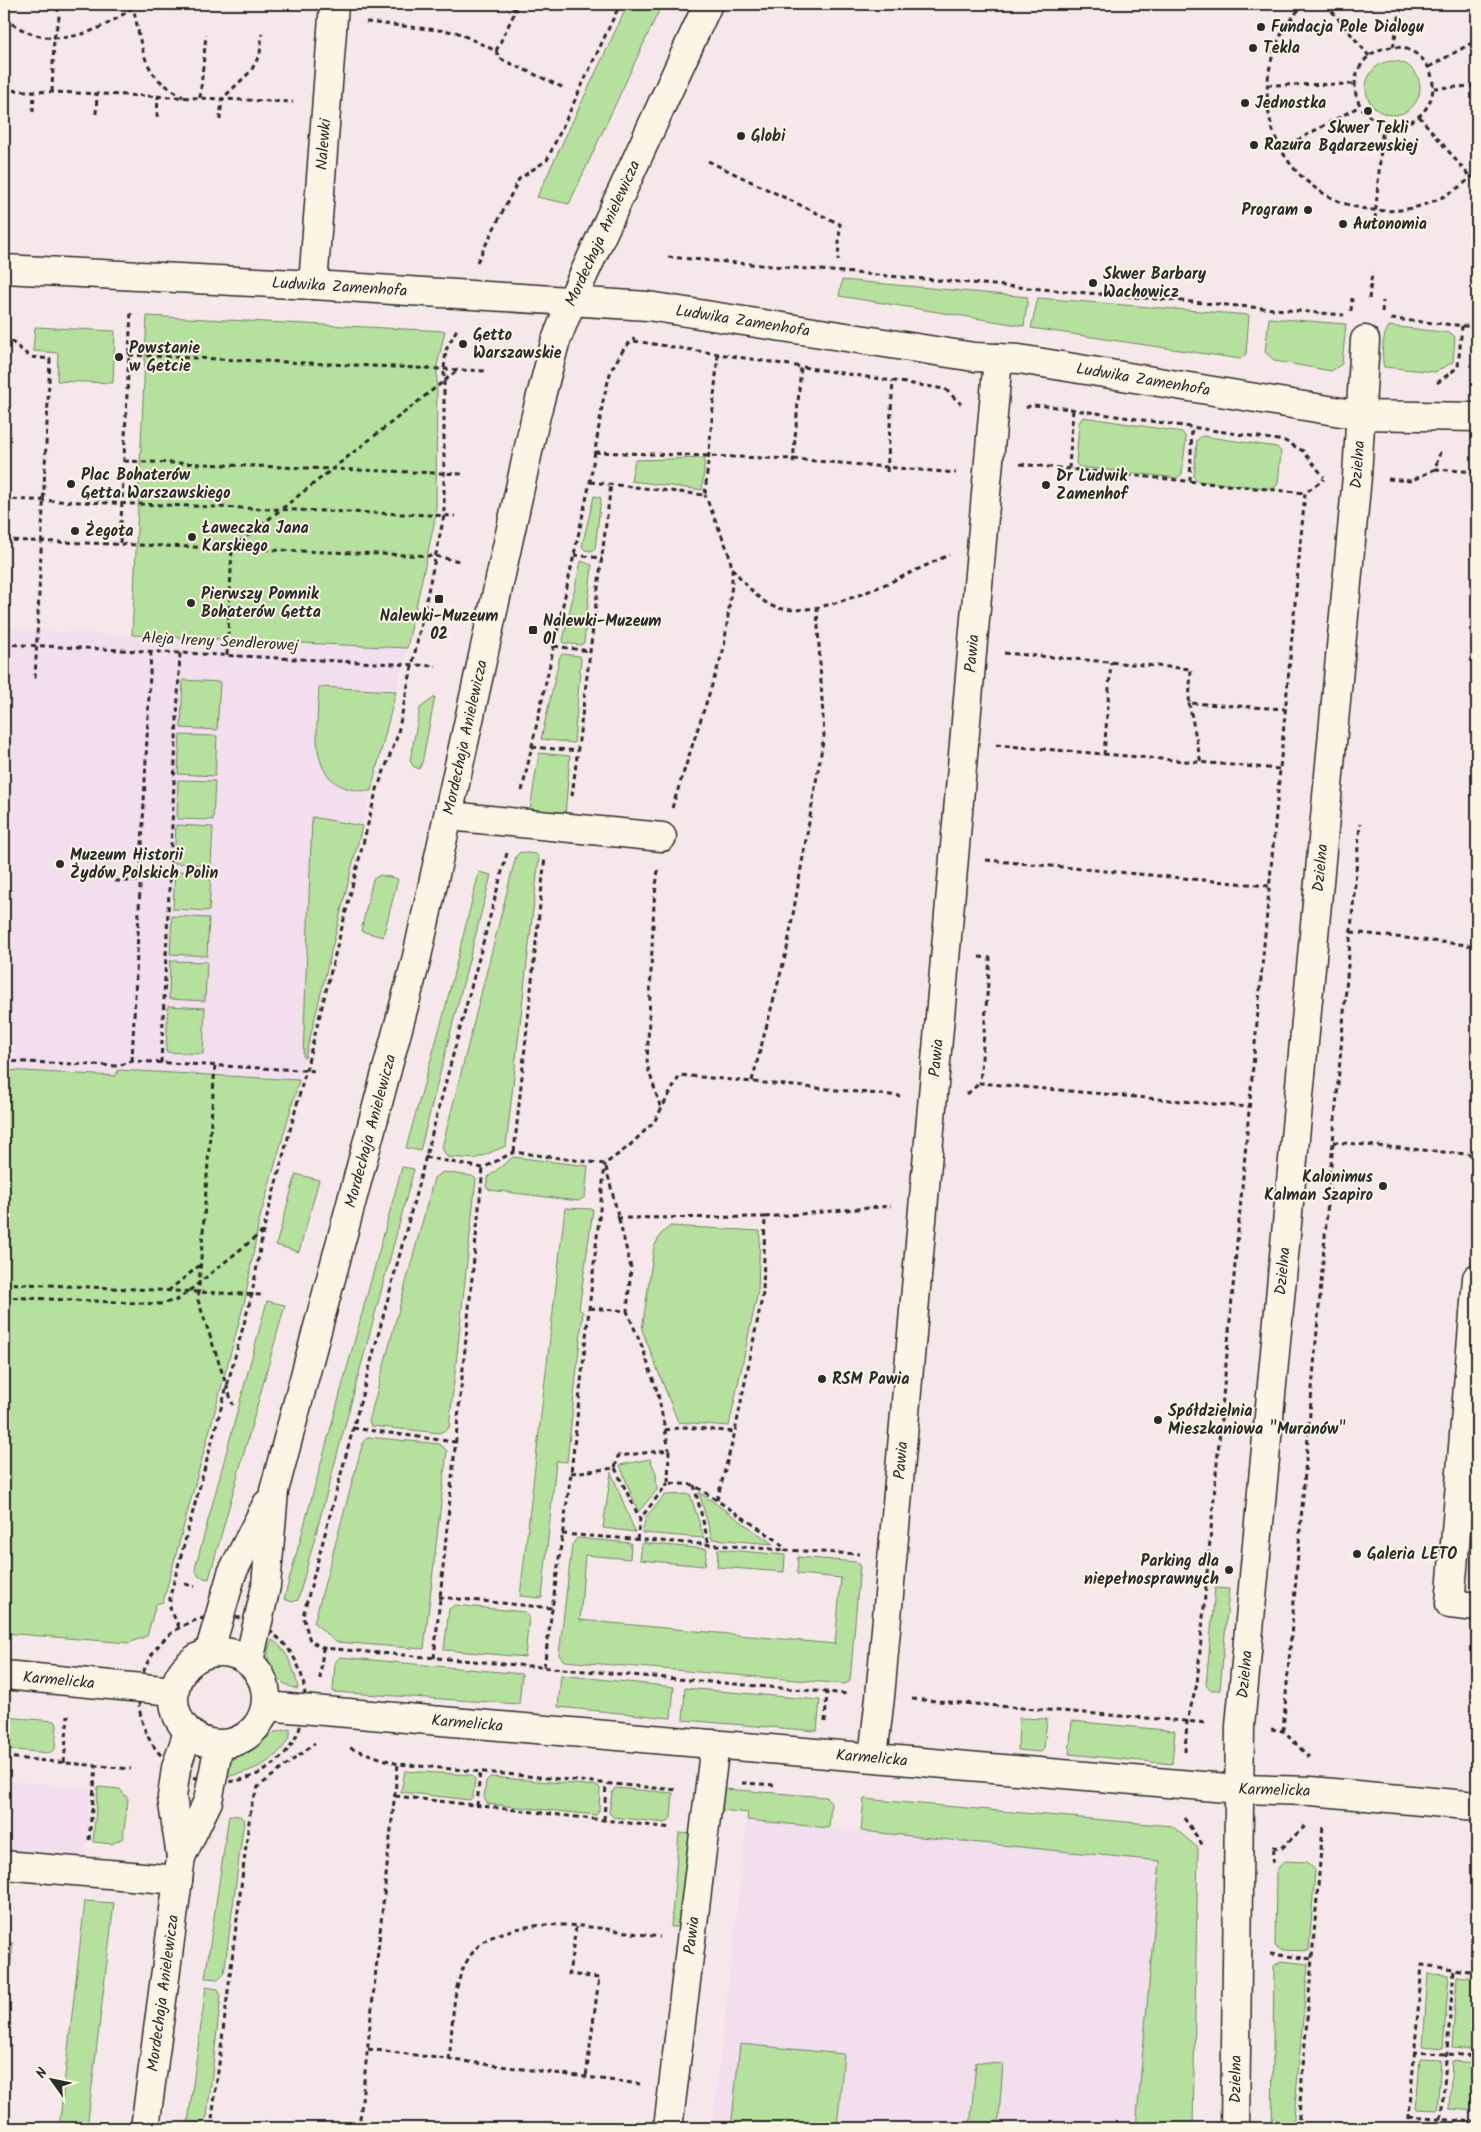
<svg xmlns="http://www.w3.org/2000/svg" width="1481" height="2132" font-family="Kalam,sans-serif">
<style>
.built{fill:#f2deed}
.green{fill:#b6e09d;stroke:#708664}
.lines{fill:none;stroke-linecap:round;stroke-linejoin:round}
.minor-casing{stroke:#2b2b2b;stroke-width:31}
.path{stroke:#2b2b2b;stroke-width:3;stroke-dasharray:5 4;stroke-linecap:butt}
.minor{stroke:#fcf5e5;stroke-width:28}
.poi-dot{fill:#2b2b2b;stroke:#fcf5e5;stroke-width:2}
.labels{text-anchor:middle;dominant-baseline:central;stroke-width:4;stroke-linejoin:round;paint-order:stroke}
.poi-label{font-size:16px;font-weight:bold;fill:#2b2b2b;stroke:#fcf5e5;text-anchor:start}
.street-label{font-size:16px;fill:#2b2b2b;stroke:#fcf5e5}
</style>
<rect width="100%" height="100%" fill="#f6e8ea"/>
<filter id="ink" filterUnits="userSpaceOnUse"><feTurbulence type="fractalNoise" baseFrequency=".02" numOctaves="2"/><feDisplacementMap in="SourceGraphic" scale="10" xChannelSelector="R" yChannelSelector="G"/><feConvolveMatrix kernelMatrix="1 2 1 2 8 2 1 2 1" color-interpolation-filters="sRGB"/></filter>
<g filter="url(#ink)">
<!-- built -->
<path class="built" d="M4 629 407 648 299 1080 118 1070 116 1076 4 1070Z
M4 1781 90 1787 85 1857 4 1848Z
M747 1820 1160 1861 1136 2128H712Z"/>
<!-- green -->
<path class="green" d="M628 4H662L569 204 537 197Z
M1366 88a27 27 0 1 1 54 0a27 27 0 1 1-54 0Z
M842 280 1028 297 1024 326 839 296Z
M1038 298 1249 315 1246 354 1240 359 1031 328Z
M147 316 445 331 437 366 436 515 407 648 132 635Z
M1269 318 1346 324 1342 364 1331 371 1275 361 1265 352Z
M1389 326 1451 333 1455 337 1453 362 1435 372 1384 367C1381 357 1382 335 1389 326Z
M35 327 115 331 113 383 57 381 58 353 33 351Z
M1083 417 1182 432 1186 438 1182 474 1177 478 1080 467 1076 464 1079 423Z
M1202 436 1277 447 1281 452 1278 483 1274 489 1197 481 1194 477 1197 440Z
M705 458 702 490 631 481 635 460Z
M594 496 601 498 595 549 591 551 585 550 582 546Z
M581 561 592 565 584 643 580 645 564 643 563 640Z
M563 654 580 656 581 659 574 743 541 739 560 656Z
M183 680 220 682 217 730 181 728Z
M319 687 396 691 371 791C305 793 317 733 319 687Z
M435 697 422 763 419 769 413 766 410 760 420 708Z
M180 735 217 736 215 776 178 774Z
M539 753 570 756 565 815 530 810Z
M178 780 215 781 213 820 177 819Z
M312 817 362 826 305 1058 303 1057Z
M176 825 213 827 211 865 174 863Z
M520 852 536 854 539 858 506 1146 475 1159 447 1157 442 1148 516 856Z
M175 871 211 873 209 911 173 909Z
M479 872 491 875 420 1151 406 1148 444 1013Z
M380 875 398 879 383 937 361 931 373 879Z
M172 916 209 918 207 956 170 954Z
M170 961 207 962 205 1001 169 999Z
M168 1006 205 1008 203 1054 166 1052Z
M4 1070 116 1076 118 1070 299 1080 259 1221 245 1300 163 1602 156 1604 147 1636 129 1643 4 1633Z
M513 1157 588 1166 585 1197 578 1201 490 1190 486 1187 488 1177Z
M402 1167 414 1169 298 1600 292 1602 284 1599Z
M443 1172 472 1176 476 1179 449 1428 440 1433 371 1426 369 1421 434 1178Z
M296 1174 319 1180 299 1252 276 1245Z
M565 1208 593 1209 579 1309 583 1312 567 1462 556 1461 542 1598 520 1596Z
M670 1226 760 1231 758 1291 729 1426 678 1422 642 1330 654 1247 661 1234Z
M267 1301 285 1305 209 1579 199 1577 195 1569Z
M368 1437 440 1444 447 1451 424 1649 336 1642 314 1623 363 1442Z
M650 1459 656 1473 657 1490 638 1512 620 1465Z
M611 1472 635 1532 603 1528Z
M699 1492 773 1544 712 1539Z
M690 1494 704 1538 642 1533 646 1517 665 1495Z
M577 1538 631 1543 630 1559 585 1555 580 1620 835 1644 841 1578 797 1574 798 1557 856 1562 860 1565 850 1681 845 1684 564 1661 559 1655 572 1545Z
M642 1543 707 1549 705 1566 640 1560Z
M718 1549 785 1555 784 1572 717 1567Z
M1215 1588 1229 1589 1220 1690H1210L1206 1685Z
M455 1605 525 1612 529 1616 525 1657 444 1650 449 1609Z
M272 1640C287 1648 296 1673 298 1689 276 1685 260 1661 272 1640Z
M340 1657 522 1674 519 1704 333 1692 335 1663Z
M561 1675 674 1687 671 1718 558 1707Z
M685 1688 820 1700 817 1731 683 1720Z
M4 1717 55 1721 57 1725 55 1749 49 1753 4 1749Z
M1019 1718 1047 1719 1044 1748 1041 1752 1018 1750Z
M1072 1721 1175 1731 1172 1764 1069 1754Z
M290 1729C291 1735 289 1738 286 1743 272 1765 249 1772 225 1777L226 1768 232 1760 249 1751 275 1732Z
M405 1771 472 1775 475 1779 473 1796 470 1800 401 1792Z
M490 1777 598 1786 600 1788 599 1810 596 1815 488 1804 484 1798 486 1781Z
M98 1787 120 1789 128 1799 123 1838 112 1844 93 1842Z
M615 1788 673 1793 671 1818 666 1823 613 1817 609 1813 612 1793Z
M724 1789 826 1797 831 1802 829 1828 747 1820 748 1813 721 1810Z
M864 1799 1172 1826 1198 1848 1193 2128H1136L1160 1861 861 1831Z
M229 1815 240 1816 244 1820 224 1974 219 1979 205 1978Z
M679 1833 691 1834 683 1919 677 1927H671Z
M1284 1861 1307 1862 1315 1870 1309 1951 1281 1950 1275 1946 1276 1871Z
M85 1901 114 1903 87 2128H59Z
M4 1943H13L7 1996H4Z
M1281 1961 1308 1964 1293 2128H1272L1274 1966Z
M1428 1974 1449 1975 1443 2048 1423 2046Z
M1457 1976 1477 1978V2050L1452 2048Z
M206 1987 218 1989 221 1996 207 2117 202 2124 188 2122Z
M740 2044 844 2054 837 2128H731Z
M1420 2059 1441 2060 1437 2110 1416 2109Z
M1452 2061 1477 2063V2111L1449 2109Z
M976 2062 1003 2064 998 2128H970Z"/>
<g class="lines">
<!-- minor casing -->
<g class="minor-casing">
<g id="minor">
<path id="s1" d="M4 269 313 285 648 306 974 357 1019 359 1359 415 1477 417"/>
<path id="s2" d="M313 285 334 4"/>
<path d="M449 816 662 837"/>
<path d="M1477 1278 1450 1604 1477 1607"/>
<circle cx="220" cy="1698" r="46"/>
<path d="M209 1653 232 1573 267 1504"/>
<path id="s3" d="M249 1661 266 1586 274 1491 416 961 536 415 555 343 572 300 708 4"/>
<path id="s4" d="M4 1675 174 1691"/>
<path id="s5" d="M266 1706 1238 1789 1311 1791 1477 1806"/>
<path id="s6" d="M873 1757 880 1697 998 358"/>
<path d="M181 1857 172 1797 176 1768 188 1732"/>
<path d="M4 1865 178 1880"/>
<path id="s7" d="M145 2128 181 1857 208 1801 219 1745"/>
<path id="s8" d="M668 2128 715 1744"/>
<path id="s9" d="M1235 2128 1240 1726 1357 476 1365 340"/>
</g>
</g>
<!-- path -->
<path class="path" d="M132 4C140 30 139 61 160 81 167 87 176 92 183 97
M1305 4C1288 19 1276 40 1271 62 1242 185 1386 261 1477 172
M1326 4 1369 56
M1472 4 1477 10
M4 19C14 25 25 32 36 35 72 45 110 26 137 4
M366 22 456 32 496 51 499 58 564 88
M1355 86a39 39 0 1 1 78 0a39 39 0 1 1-78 0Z
M1393 47 1402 4
M496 51 516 10 502 4
M1429 67 1477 40
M1267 85 1356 84
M1434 88 1477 86
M4 90 293 102
M52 92 54 38 59 18 57 4
M200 98 206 35
M33 112 34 92
M96 114 97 94
M1419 116 1471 178
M157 117 158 97
M220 120 222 99 251 71 260 54 262 34
M1281 149 1360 106
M708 161 840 224 838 261
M1375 219 1383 124
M668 257 1344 315
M477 262 519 179 547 160 620 4
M1369 299 1372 272
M1351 311 1352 298
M1382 312 1383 301
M1391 319 1477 327
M4 335 30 357 50 359 35 679
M634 341 945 389 961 404
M129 355 485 371
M1437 383 1458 367 1462 326
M1026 408 1031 405 1049 406 1285 441 1303 451 1324 477
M595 452 793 459 956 473
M124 461 464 474
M793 463 801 366
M1020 464 1305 493
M1069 469 1073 409
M1435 469 1477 472
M887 472 893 381
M1388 479 1411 481 1435 469 1441 449
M1190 481 1192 427
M590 482 705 495 718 354
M4 499 455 516
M4 540 435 556 459 561
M120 543 131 310
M574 555 602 558
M732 568C744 582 754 596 770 605 813 626 907 573 949 555
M4 644 436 666
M554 646 590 651
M1004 653 1191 669 1189 703 1285 709
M227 655 232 548 458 370
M1189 703 1201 763
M996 745 1280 769
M532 747 578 751
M1104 755 1111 662
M522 791 590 482 603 401 611 370 625 347 635 338
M572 796 611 484
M672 808 724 648 732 584V568L728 551 705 495
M507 853 303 1616 310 1641 323 1648 849 1694
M986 860 1269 886
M658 870 654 902 647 1065 661 1109
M115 881H140
M1351 932 1477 946
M979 957 990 958 980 1083 1248 1107
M4 1061 118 1066 132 1061 317 1071
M132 1061 151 651
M161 1063 180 653
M215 1066 198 1300 233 1405
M752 1081 787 949 824 736 817 609
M967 1094 980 1083
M1333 1142 1477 1155
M514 1152 545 857
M425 1157 483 1168 514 1152 605 1164 628 1147 654 1122 680 1075 900 1096
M606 1167 631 1268 627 1311
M617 1218 765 1217
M4 1283 263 1295
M168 1291 200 1265
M4 1297 160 1304 177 1300 189 1291 262 1232
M590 1308 627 1311 643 1349 658 1394 669 1450
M353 1428 455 1442
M665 1430 685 1427 735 1432
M615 1468 640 1519
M571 1473 615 1468 618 1456 669 1450 668 1483 694 1485 778 1541 785 1550 859 1554
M694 1485 709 1545
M717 1500 735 1432 763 1293 765 1217 891 1206
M562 1534 785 1550
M637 1540 640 1519 668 1483
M185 1584 195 1587
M439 1597 552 1608
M139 1699a83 83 0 1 1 166 0a83 83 0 1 1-166 0Z
M179 1627 170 1608V1596L252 1294 263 1232 306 1070 376 792 397 737 444 516V369L446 350 458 327
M434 1658 483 1168
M544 1667 571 1473 605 1164
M320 1679 323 1648
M912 1699 1208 1723
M825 1722 827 1692
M1271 1729 1283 1731 1309 1757
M1283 1731 1360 824
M350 1748 398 1764 677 1790
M1185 1752 1187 1721 1197 1684 1305 493 1324 479
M4 1757 131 1769
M64 1763 68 1715
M742 1783 776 1785
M395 1796 672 1828
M477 1806 480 1771
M1184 1818 1204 1847
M604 1820 606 1784
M89 1840 96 1766
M1273 1847 1282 1848 1307 1824
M1273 1863 1274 1847
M576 1927 569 1974 599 1978 586 2077
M1270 1954 1312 1959
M368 2049 640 2084
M1413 2052 1477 2056
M449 2060C452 2037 452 2001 459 1980 463 1965 475 1944 490 1938 542 1913 606 1930 660 1937
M1409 2117 1477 2122
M1441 2119 1454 1970
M211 2128 251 1806 258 1787 315 1743
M359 2128 398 1764
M1298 2128 1323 1825
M1408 2128 1422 1965 1477 1972"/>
<!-- minor -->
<use href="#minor" class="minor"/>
</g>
</g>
<!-- markers -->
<g class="poi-dot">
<circle cx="1261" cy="27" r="5"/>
<circle cx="1253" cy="48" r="5"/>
<circle cx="1245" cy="103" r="5"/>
<circle cx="1368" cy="111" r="5"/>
<circle cx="741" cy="136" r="5"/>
<circle cx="1254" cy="145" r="5"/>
<circle cx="1308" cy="210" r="5"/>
<circle cx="1343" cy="224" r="5"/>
<circle cx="1093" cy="283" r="5"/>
<circle cx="463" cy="344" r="5"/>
<circle cx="119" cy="357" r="5"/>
<circle cx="71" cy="484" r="5"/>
<circle cx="1046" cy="485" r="5"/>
<circle cx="75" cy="531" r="5"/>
<circle cx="192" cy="537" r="5"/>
<rect x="434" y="594" width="10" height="10" rx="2.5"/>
<circle cx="191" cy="603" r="5"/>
<rect x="528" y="625" width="10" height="10" rx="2.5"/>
<circle cx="60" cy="864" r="5"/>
<circle cx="1383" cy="1186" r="5"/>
<circle cx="822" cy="1379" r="5"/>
<circle cx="1158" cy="1420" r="5"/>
<circle cx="1357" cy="1554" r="5"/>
<circle cx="1229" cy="1570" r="5"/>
</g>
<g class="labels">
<!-- poi labels -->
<g class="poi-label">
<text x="1271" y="27">Fundacja Pole Dialogu</text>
<text x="1263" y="48">Tekla</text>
<text x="1255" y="103">Jednostka</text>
<text x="1368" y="128" text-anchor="middle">Skwer Tekli<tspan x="1368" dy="18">Bądarzewskiej</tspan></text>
<text x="751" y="136">Globi</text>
<text x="1264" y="145">Razura</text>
<text x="1298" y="210" text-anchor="end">Program</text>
<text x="1353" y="224">Autonomia</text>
<text x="1103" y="274">Skwer Barbary<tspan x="1103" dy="18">Wachowicz</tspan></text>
<text x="473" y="335">Getto<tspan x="473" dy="18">Warszawskie</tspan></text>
<text x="129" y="348">Powstanie<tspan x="129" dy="18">w Getcie</tspan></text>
<text x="81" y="475">Plac Bohaterów<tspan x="81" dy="18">Getta Warszawskiego</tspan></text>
<text x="1056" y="476">Dr Ludwik<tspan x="1056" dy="18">Zamenhof</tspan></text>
<text x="202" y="528">Ławeczka Jana<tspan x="202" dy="18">Karskiego</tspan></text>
<text x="85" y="531">Żegota</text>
<text x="201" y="594">Pierwszy Pomnik<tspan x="201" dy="18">Bohaterów Getta</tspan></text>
<text x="439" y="616" text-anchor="middle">Nalewki-Muzeum<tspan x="439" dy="18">02</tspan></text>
<text x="543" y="621">Nalewki-Muzeum<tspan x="543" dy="18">01</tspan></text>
<text x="70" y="855">Muzeum Historii<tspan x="70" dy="18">Żydów Polskich Polin</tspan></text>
<text x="1373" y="1177" text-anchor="end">Kalonimus<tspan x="1373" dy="18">Kalman Szapiro</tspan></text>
<text x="832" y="1379">RSM Pawia</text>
<text x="1168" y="1411">Spółdzielnia<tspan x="1168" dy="18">Mieszkaniowa "Muranów"</tspan></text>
<text x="1367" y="1554">Galeria LETO</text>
<text x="1219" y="1561" text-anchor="end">Parking dla<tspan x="1219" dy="18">niepełnosprawnych</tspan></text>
</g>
<!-- street labels -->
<g class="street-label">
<text stroke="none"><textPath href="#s2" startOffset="141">Nalewki</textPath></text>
<text stroke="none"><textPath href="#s3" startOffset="1474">Mordechaja Anielewicza</textPath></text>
<text stroke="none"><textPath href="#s1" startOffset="336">Ludwika Zamenhofa</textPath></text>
<text stroke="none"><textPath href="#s1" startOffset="741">Ludwika Zamenhofa</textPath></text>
<text stroke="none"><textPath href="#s1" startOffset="1146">Ludwika Zamenhofa</textPath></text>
<text stroke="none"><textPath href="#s9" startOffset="1669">Dzielna</textPath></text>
<text transform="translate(220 642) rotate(3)">Aleja Ireny Sendlerowej</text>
<text stroke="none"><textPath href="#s6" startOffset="1108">Pawia</textPath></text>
<text stroke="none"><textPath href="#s3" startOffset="950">Mordechaja Anielewicza</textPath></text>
<text stroke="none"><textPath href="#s9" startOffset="1264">Dzielna</textPath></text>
<text stroke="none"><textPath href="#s6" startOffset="702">Pawia</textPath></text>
<text stroke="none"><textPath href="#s3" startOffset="545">Mordechaja Anielewicza</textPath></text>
<text stroke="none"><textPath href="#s9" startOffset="859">Dzielna</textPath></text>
<text stroke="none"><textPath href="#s6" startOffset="298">Pawia</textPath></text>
<text stroke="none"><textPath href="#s9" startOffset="454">Dzielna</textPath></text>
<text stroke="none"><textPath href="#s4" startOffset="55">Karmelicka</textPath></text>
<text stroke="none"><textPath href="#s5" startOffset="202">Karmelicka</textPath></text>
<text stroke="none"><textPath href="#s5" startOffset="608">Karmelicka</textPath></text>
<text stroke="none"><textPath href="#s5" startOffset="1012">Karmelicka</textPath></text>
<text stroke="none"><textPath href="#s8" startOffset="194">Pawia</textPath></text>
<text stroke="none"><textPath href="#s7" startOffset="136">Mordechaja Anielewicza</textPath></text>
<text stroke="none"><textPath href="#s9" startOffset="49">Dzielna</textPath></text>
</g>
</g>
<!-- margin -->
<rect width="1481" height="2132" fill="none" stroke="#fcf5e5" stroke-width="20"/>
<rect x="10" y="10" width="1461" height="2112" fill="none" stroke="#2b2b2b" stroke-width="2" filter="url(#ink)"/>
<!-- north arrow -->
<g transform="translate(52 2080) rotate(303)" stroke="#fcf5e5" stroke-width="4" paint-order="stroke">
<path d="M0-4L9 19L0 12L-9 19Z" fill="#2b2b2b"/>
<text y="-8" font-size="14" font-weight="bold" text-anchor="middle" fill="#2b2b2b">N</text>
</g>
</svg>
